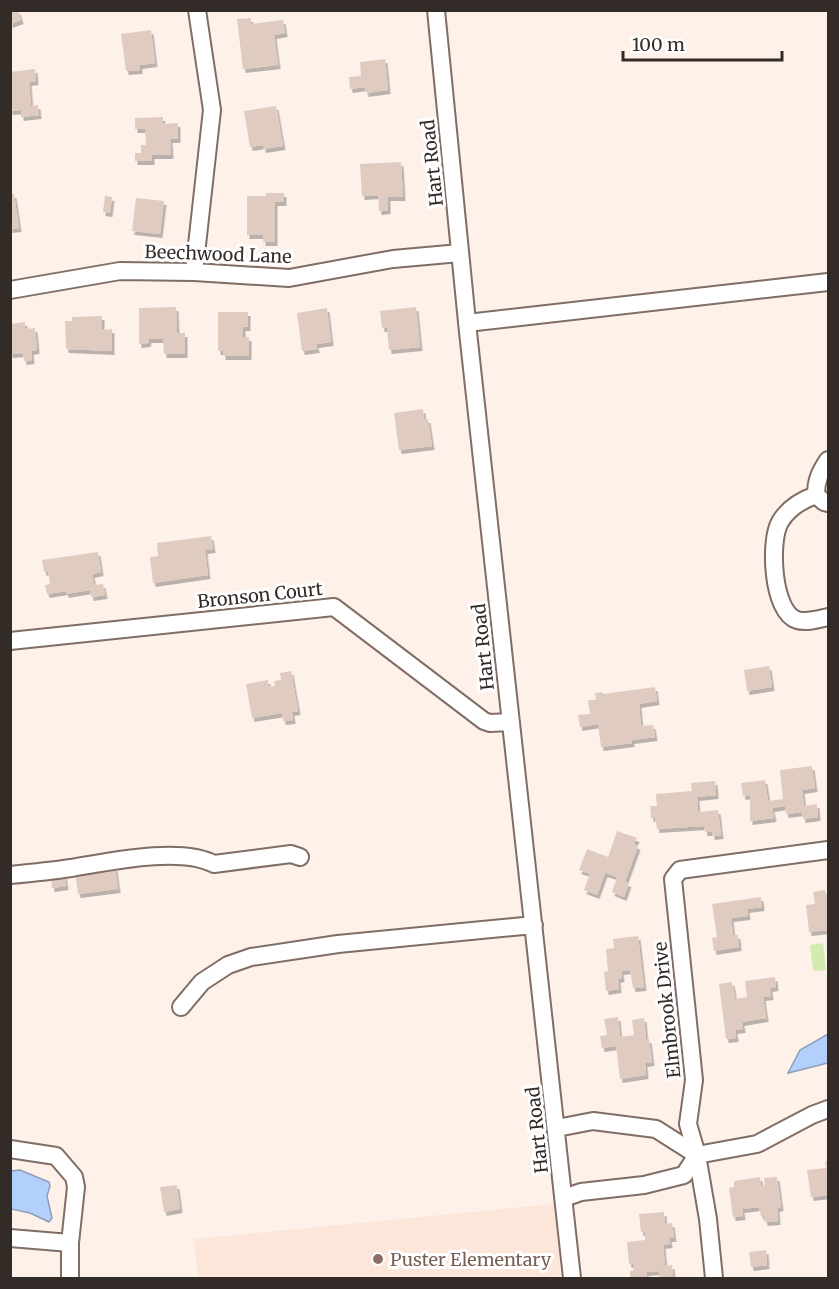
<svg xmlns="http://www.w3.org/2000/svg" width="839" height="1289" font-family="Merriweather,serif">
<style>
.built{fill:#fce5d9}
.green{fill:#d2ebae}
.water{fill:#b2d0fb;stroke:#8c9ebb;stroke-width:1.5}
.building{fill:#e0cbc1;filter:url(#shadow)}
.lines{fill:none;stroke-linecap:round;stroke-linejoin:round}
.minor-casing{stroke:#806d64;stroke-width:20}
.minor{stroke:#fff;stroke-width:16}
.education-dot{fill:#8d6e63;stroke:#fff;stroke-width:2}
.labels{text-anchor:middle;dominant-baseline:central;stroke-width:6;stroke-linejoin:round;paint-order:stroke}
.street-label{font-size:18px;fill:#332b27;stroke:#fff}
.education-label{font-size:18px;fill:#785e54;stroke:#fff;text-anchor:start}
</style>
<defs>
<filter id="shadow"><feDropShadow dx="2.5" dy="4" stdDeviation="0" flood-color="#0004"/></filter>
</defs>
<rect width="100%" height="100%" fill="#fef1ea"/>
<!-- built -->
<path class="built" d="M554 1204 561 1278H198L194 1239Z"/>
<!-- green -->
<path class="green" d="M823 943 826 970 813 971 810 945Z"/>
<!-- water -->
<path class="water" d="M828 1034V1063L788 1073 800 1050Z
M20 1170 49 1182 50 1186 47 1196 52 1218 49 1222 30 1213 11 1209V1171Z"/>
<!-- building -->
<path class="building" d="M10 10H18L21 20 10 24Z
M251 18V24L283 20 285 33 274 35 278 65 243 69 237 19Z
M151 30 155 63 140 65V70L126 71 121 34Z
M385 59 388 90 366 93 365 87 350 89 349 77 361 76 360 62Z
M35 69 36 81 29 82 31 106 38 105 39 115 21 117V110L10 111V72Z
M276 106 283 146 263 149V145L250 147 244 111Z
M163 117V124L178 123V139H170L171 155H152V161H135V153H141V145H146L145 129H135V118Z
M401 162 403 197H388V210L379 211 378 195 362 196 360 164Z
M266 193H284V202H275V242H263V235H247V196H266Z
M10 194H14L19 228 10 229Z
M105 196 112 197 110 213 103 212Z
M136 198 164 201 160 234 132 231Z
M176 307 177 333H185V354H164L163 339H149L148 343 139 344V308Z
M416 307 420 347 389 350 387 328H382L380 311Z
M327 308 331 342 316 344 317 349 302 351 297 313Z
M218 312H248V327H243V337H249V356H223V351H218Z
M102 316V330L112 329V351L66 349 65 321H72V317Z
M25 322V329L35 328 37 350 31 351 32 360 24 361 23 353 10 354V324Z
M423 409 424 419H428L432 446 399 450 394 413Z
M211 536 213 549 205 550 208 575 153 583 150 557 158 556 157 543Z
M98 552 101 572 92 574 94 585 103 584 105 595 91 597 90 590 66 594V591L47 594 45 585 50 584 48 571 44 572 42 560Z
M769 666 772 687 747 691 744 670Z
M291 671 298 711 292 712 293 720 283 721 282 713 252 718 246 684 268 680 269 687 275 686 274 681 281 680 280 673Z
M655 687 657 701 639 704 641 726 653 725 655 737 632 740V743L601 747 598 724 580 727 578 715 590 714 588 700H596L595 693 603 692V694Z
M812 766 815 788 802 790 804 806 817 804 818 817 803 819 802 812 786 814 785 806 772 808 774 818 750 821V795L743 796 741 783 765 780 768 801 783 799 780 770Z
M715 781 716 795 697 797 698 812 718 810 721 835 712 836V832H705L704 826 657 829 655 817 651 818 650 806H657L656 794 692 791 691 783Z
M617 831 637 838 634 844 638 846 625 882 629 883 624 897 612 892 617 877 605 873 597 895 584 890 590 874 579 870 587 849 608 857Z
M115 867 118 889 78 894 75 872Z
M64 873 66 886 52 888 51 875Z
M825 890 826 895H828V930L809 932 806 905 815 904 813 892Z
M761 897 762 907 747 909 748 916 731 918 733 935H738L739 947 714 951 712 938 717 937 712 904Z
M638 936 644 987 633 988 630 970 621 971 622 978 618 979 619 989 606 991 604 972 608 971 606 949 614 948 613 939Z
M775 977 776 987 770 988 771 996 763 997 766 1018 742 1022 743 1029 735 1030 736 1038 726 1039 719 984 732 982 735 999 747 997 745 981Z
M618 1017 620 1037 634 1035 632 1020 644 1018 646 1039H649L652 1062 645 1063 646 1075 620 1079 616 1046 602 1048 600 1036 607 1035 604 1019Z
M825 1161H828V1195L811 1197 807 1170 826 1168Z
M760 1177 761 1186 765 1185 764 1178 777 1177 781 1207 777 1208 778 1221 765 1222 764 1216H761L759 1207 742 1209 743 1216 733 1217 729 1188 734 1187V1181Z
M177 1185 180 1209 164 1212 160 1187Z
M664 1212 665 1224 672 1223 674 1238H669L670 1244 663 1245 665 1266 672 1265 673 1278H659V1271L646 1272 647 1278H630V1271L634 1270 633 1264H629L627 1242 645 1240V1232H641L639 1214Z
M766 1250 767 1265 751 1267 749 1252Z"/>
<g class="lines">
<!-- minor casing -->
<g class="minor-casing">
<path id="minor" d="M436 10 468 332 572 1278
M194 272 212 110 197 10
M10 290 120 271 194 272 289 278 393 259 460 253
M467 323 828 282
M828 460C820 472 816 480 816 495L824 502 828 503
M816 495C802 500 788 508 780 522 769 541 772 612 797 620 806 623 819 619 828 617
M10 641 334 607 484 721 490 723 511 722
M10 875C31 873 51 871 71 868 108 862 180 846 214 864L291 854 300 857
M181 1007 202 982 228 965 251 957 338 944 534 925
M557 1128 593 1121 656 1129 697 1155
M10 1149 56 1156 74 1177 76 1187 70 1243
M564 1198 581 1192 644 1185 684 1175 697 1155 757 1144 812 1115 828 1109
M10 1238 70 1243V1278
M714 1278 708 1219 697 1155 688 1124 694 1080 673 879 680 870 828 850"/>
</g>
<!-- minor -->
<use href="#minor" class="minor"/>
</g>
<!-- markers -->
<circle class="education-dot" cx="378" cy="1259" r="6"/>
<g class="labels">
<!-- street labels -->
<g class="street-label">
<text transform="translate(432 163) rotate(-96)">Hart Road</text>
<text transform="translate(218 254) rotate(2)">Beechwood Lane</text>
<text transform="translate(260 595) rotate(-6)">Bronson Court</text>
<text transform="translate(483 647) rotate(-96)">Hart Road</text>
<text transform="translate(667 1010) rotate(-96)">Elmbrook Drive</text>
<text transform="translate(537 1130) rotate(-96)">Hart Road</text>
</g>
<!-- education labels -->
<g class="education-label">
<text x="390" y="1259">Puster Elementary</text>
</g>
</g>
<!-- border -->
<rect width="839" height="1289" fill="none" stroke="#332b27" stroke-width="24"/>
<!-- scale -->
<path d="M623 51v9h159v-9" fill="none" stroke="#332b27" stroke-width="3"/>
<text x="632" y="51" font-size="18" fill="#332b27" stroke="#ffffff" stroke-width="4.5" paint-order="stroke">100 m</text>
</svg>
